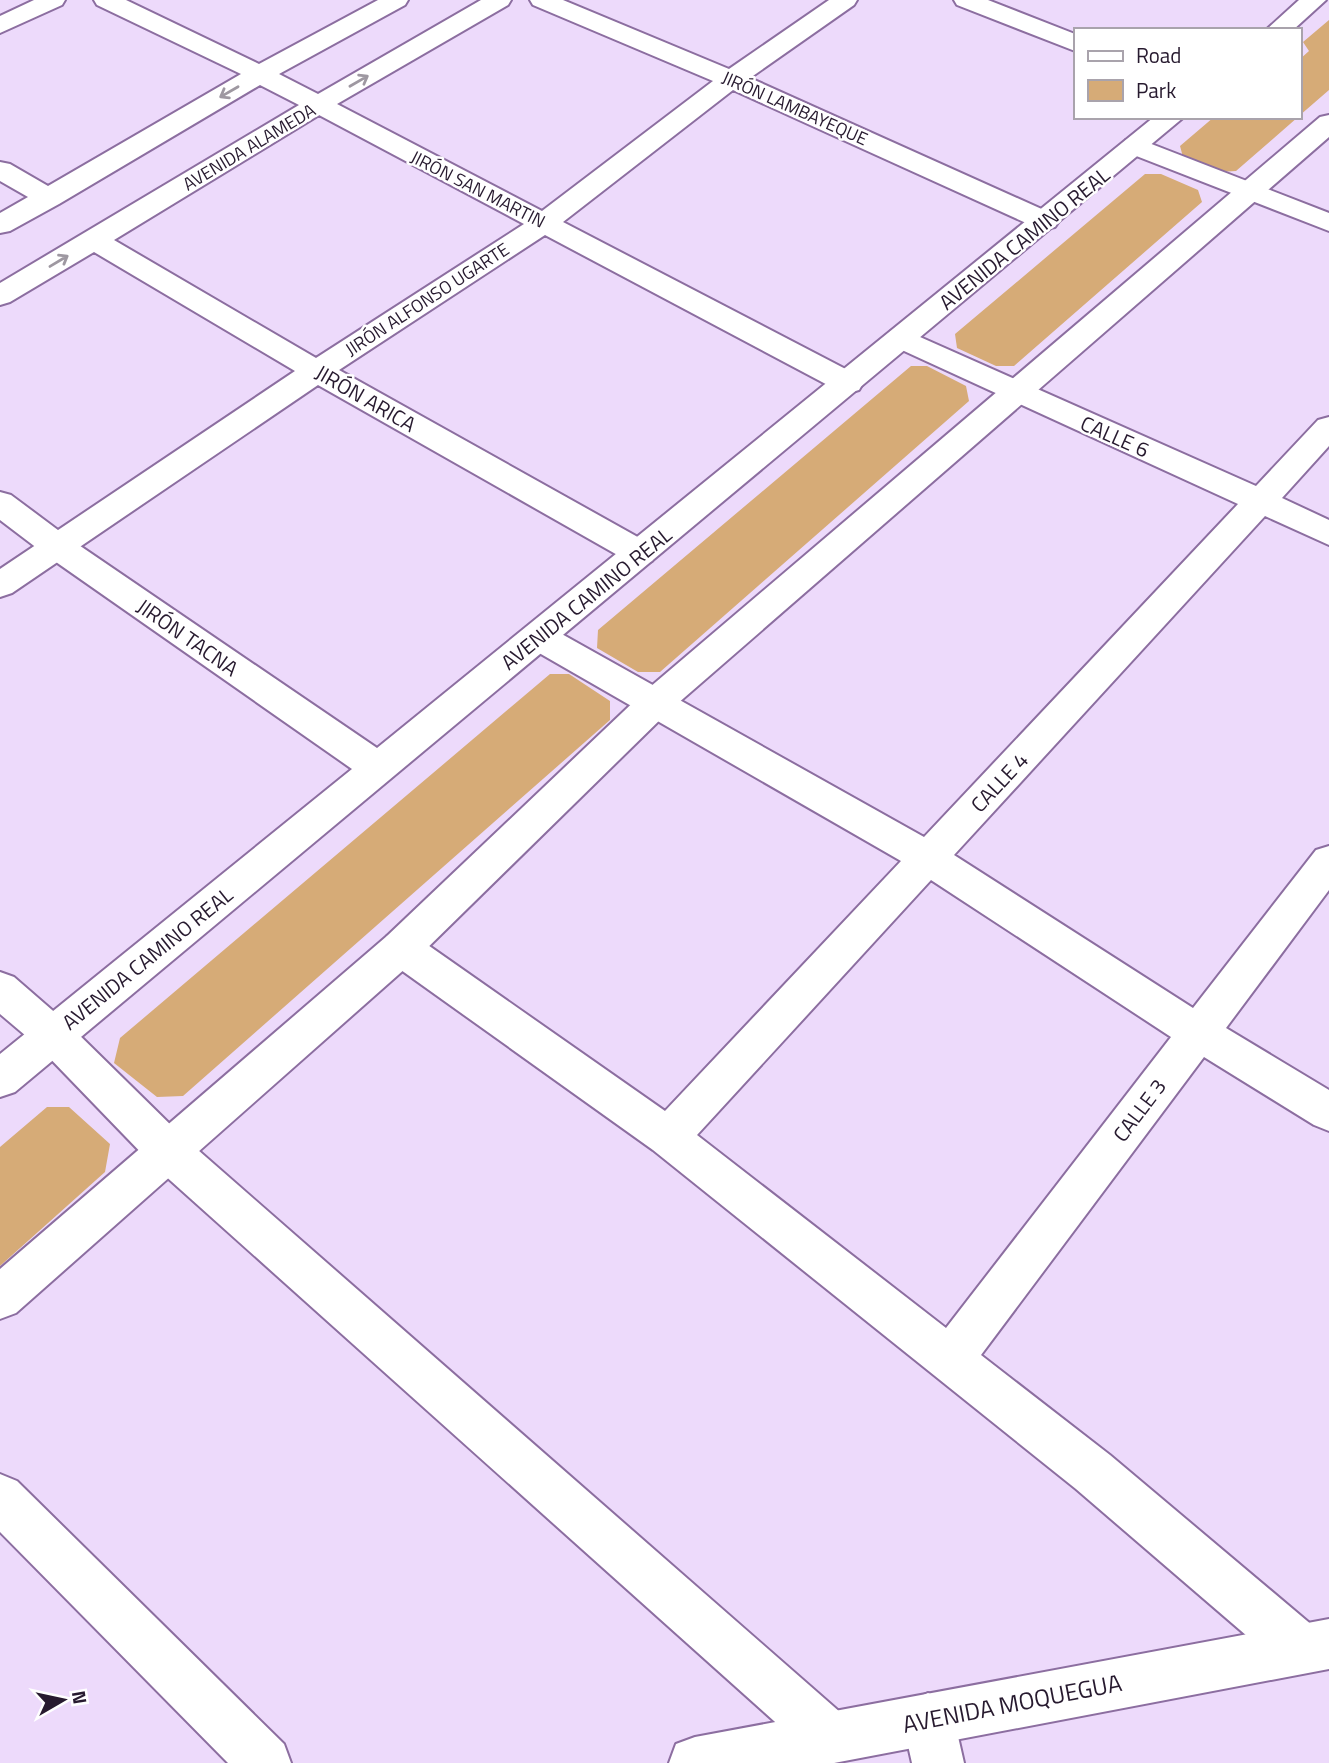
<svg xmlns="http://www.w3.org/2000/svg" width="1329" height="1763" font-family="'Titillium Web',sans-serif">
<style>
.green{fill:#d6ab77}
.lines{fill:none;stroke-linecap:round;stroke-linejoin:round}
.street-casing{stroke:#8c6ea0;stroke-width:4}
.secondary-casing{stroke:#8c6ea0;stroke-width:4}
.street{fill:#fff;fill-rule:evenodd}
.secondary{fill:#fff;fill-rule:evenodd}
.oneway{stroke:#9e98a1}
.labels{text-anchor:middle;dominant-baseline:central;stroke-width:5;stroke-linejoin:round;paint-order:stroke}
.far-street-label{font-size:18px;fill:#271a2f;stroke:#fff}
.street-label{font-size:21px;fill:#271a2f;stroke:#fff}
.near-street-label{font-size:24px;fill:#271a2f;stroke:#fff}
</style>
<rect width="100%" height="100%" fill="#eddafb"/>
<!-- green -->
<path class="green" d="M1329 20V90L1299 116V60L1309 51 1303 42Z
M1214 117H1298L1236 171 1220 172 1183 157 1180 146Z
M1145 174H1161L1198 190 1202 202 1014 366H996L957 348 955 334Z
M911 366H927L966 386 969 401 660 672H638L597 648 598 630Z
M550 674H569L610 701V720L183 1096 157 1097 114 1063 120 1038Z
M47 1107H69L110 1144 105 1172 0 1266V1147Z"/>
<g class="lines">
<!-- street casing -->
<g class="street-casing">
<path id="street" d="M34 0H65L62 5 0 33V16Z
M94 0H126L259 64 378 0H408L405 5 279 74 318 94 481 0H511L508 5 337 104 542 211 713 81 533 5 530 0H563L729 69 829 0H857L854 5 750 78 1055 215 1059 221 1055 227 1045 229 1035 227 733 90 563 222 859 376 863 383 859 390 848 393 837 390 545 235 339 370 652 545 657 553 652 561 640 565 628 561 318 385 12 593 0 597V569L295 371 94 252 10 302 0 305V283L299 105 260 85 59 204 10 231 0 233V213L28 197 0 181V162L10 164 48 186 241 74 97 5ZM319 115 524 224 316 358 114 240Z
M954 0H988L1075 34V51L957 5Z
M1136 138 1329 213V231L1126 152 1123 146 1126 140Z
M902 329 1256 486 1318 420 1329 417V446L1282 498 1329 520V545L1265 516 954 855 1193 1008 1316 850 1329 846V890L1226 1028 1329 1090V1131L1314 1125 1204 1057 981 1355 1110 1455 1319 1631 1326 1649 1319 1667 1301 1674 1283 1667 1076 1489 653 1150 387 960 381 948 387 936 401 932 415 936 665 1111 901 861 527 646 522 637 527 628 539 624 551 628 924 837 1238 504 891 345 887 338 891 331ZM931 880 1171 1037 946 1328 697 1135Z
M0 972 14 977 67 1023 182 1136 849 1720 857 1738 849 1756 833 1763 813 1756 152 1164 39 1047 0 1014Z
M0 1474 17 1481 284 1744 291 1763H228L0 1532Z
M928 1693 946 1701 954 1719 964 1763H912L902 1719 910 1701Z"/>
</g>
<!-- secondary casing -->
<g class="secondary-casing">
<path id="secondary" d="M1299 0H1326L1293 30H1266Z
M1329 115V137L669 711 415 960 16 1313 0 1319V1269L387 936 643 693 1320 117Z
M1154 117H1184L15 1092 0 1097V1054L352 769 46 555 0 520V492L11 495 70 539 377 748Z
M1329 1619V1669L834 1763H669L676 1744 695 1737Z"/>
</g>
<!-- street -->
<use href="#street" class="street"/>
<!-- secondary -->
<use href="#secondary" class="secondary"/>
</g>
<!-- one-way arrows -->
<defs><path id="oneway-shaft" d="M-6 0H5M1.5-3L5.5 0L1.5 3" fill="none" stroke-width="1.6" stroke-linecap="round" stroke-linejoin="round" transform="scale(1.75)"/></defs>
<g class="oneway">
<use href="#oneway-shaft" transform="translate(359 81) rotate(-30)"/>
<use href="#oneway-shaft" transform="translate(229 92) rotate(150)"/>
<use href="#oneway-shaft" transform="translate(59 261) rotate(-31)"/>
</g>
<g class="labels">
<!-- far-street labels -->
<g class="far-street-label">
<text transform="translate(795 108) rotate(24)">JIRÓN LAMBAYEQUE</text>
<text transform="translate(249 147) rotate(-31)">AVENIDA ALAMEDA</text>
<text transform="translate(478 189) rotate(27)">JIRÓN SAN MARTIN</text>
<text transform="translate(427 299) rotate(-33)">JIRÓN ALFONSO UGARTE</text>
</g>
<!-- street labels -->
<g class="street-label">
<text transform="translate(1024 238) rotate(-39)">AVENIDA CAMINO REAL</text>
<text transform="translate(366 398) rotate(30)">JIRÓN ARICA</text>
<text transform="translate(1115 436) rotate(24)">CALLE 6</text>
<text transform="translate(586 598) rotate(-39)">AVENIDA CAMINO REAL</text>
<text transform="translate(188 637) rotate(35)">JIRÓN TACNA</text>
<text transform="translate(999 782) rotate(-47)">CALLE 4</text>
<text transform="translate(147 958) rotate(-39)">AVENIDA CAMINO REAL</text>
<text transform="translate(1139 1110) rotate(-53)">CALLE 3</text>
</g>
<!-- near-street labels -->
<g class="near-street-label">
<text transform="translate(1012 1703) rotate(-11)">AVENIDA MOQUEGUA</text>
</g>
</g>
<!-- legend -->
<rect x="1074" y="28" width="228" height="91" fill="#ffffff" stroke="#a9a3ac" stroke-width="2"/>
<rect x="1088" y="51" width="35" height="10" fill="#ffffff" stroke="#a9a3ac" stroke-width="2"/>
<text x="1136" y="63" font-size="21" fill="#271a2f">Road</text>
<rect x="1088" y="80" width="35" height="21" fill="#d6ab77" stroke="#a9a3ac" stroke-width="2"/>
<text x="1136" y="98" font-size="21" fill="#271a2f">Park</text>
<!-- north arrow -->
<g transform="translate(63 1700) rotate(81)" stroke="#ffffff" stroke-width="5" paint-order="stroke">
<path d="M0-5L12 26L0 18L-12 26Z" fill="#271a2f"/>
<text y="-10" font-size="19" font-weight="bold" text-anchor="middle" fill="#271a2f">N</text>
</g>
</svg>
